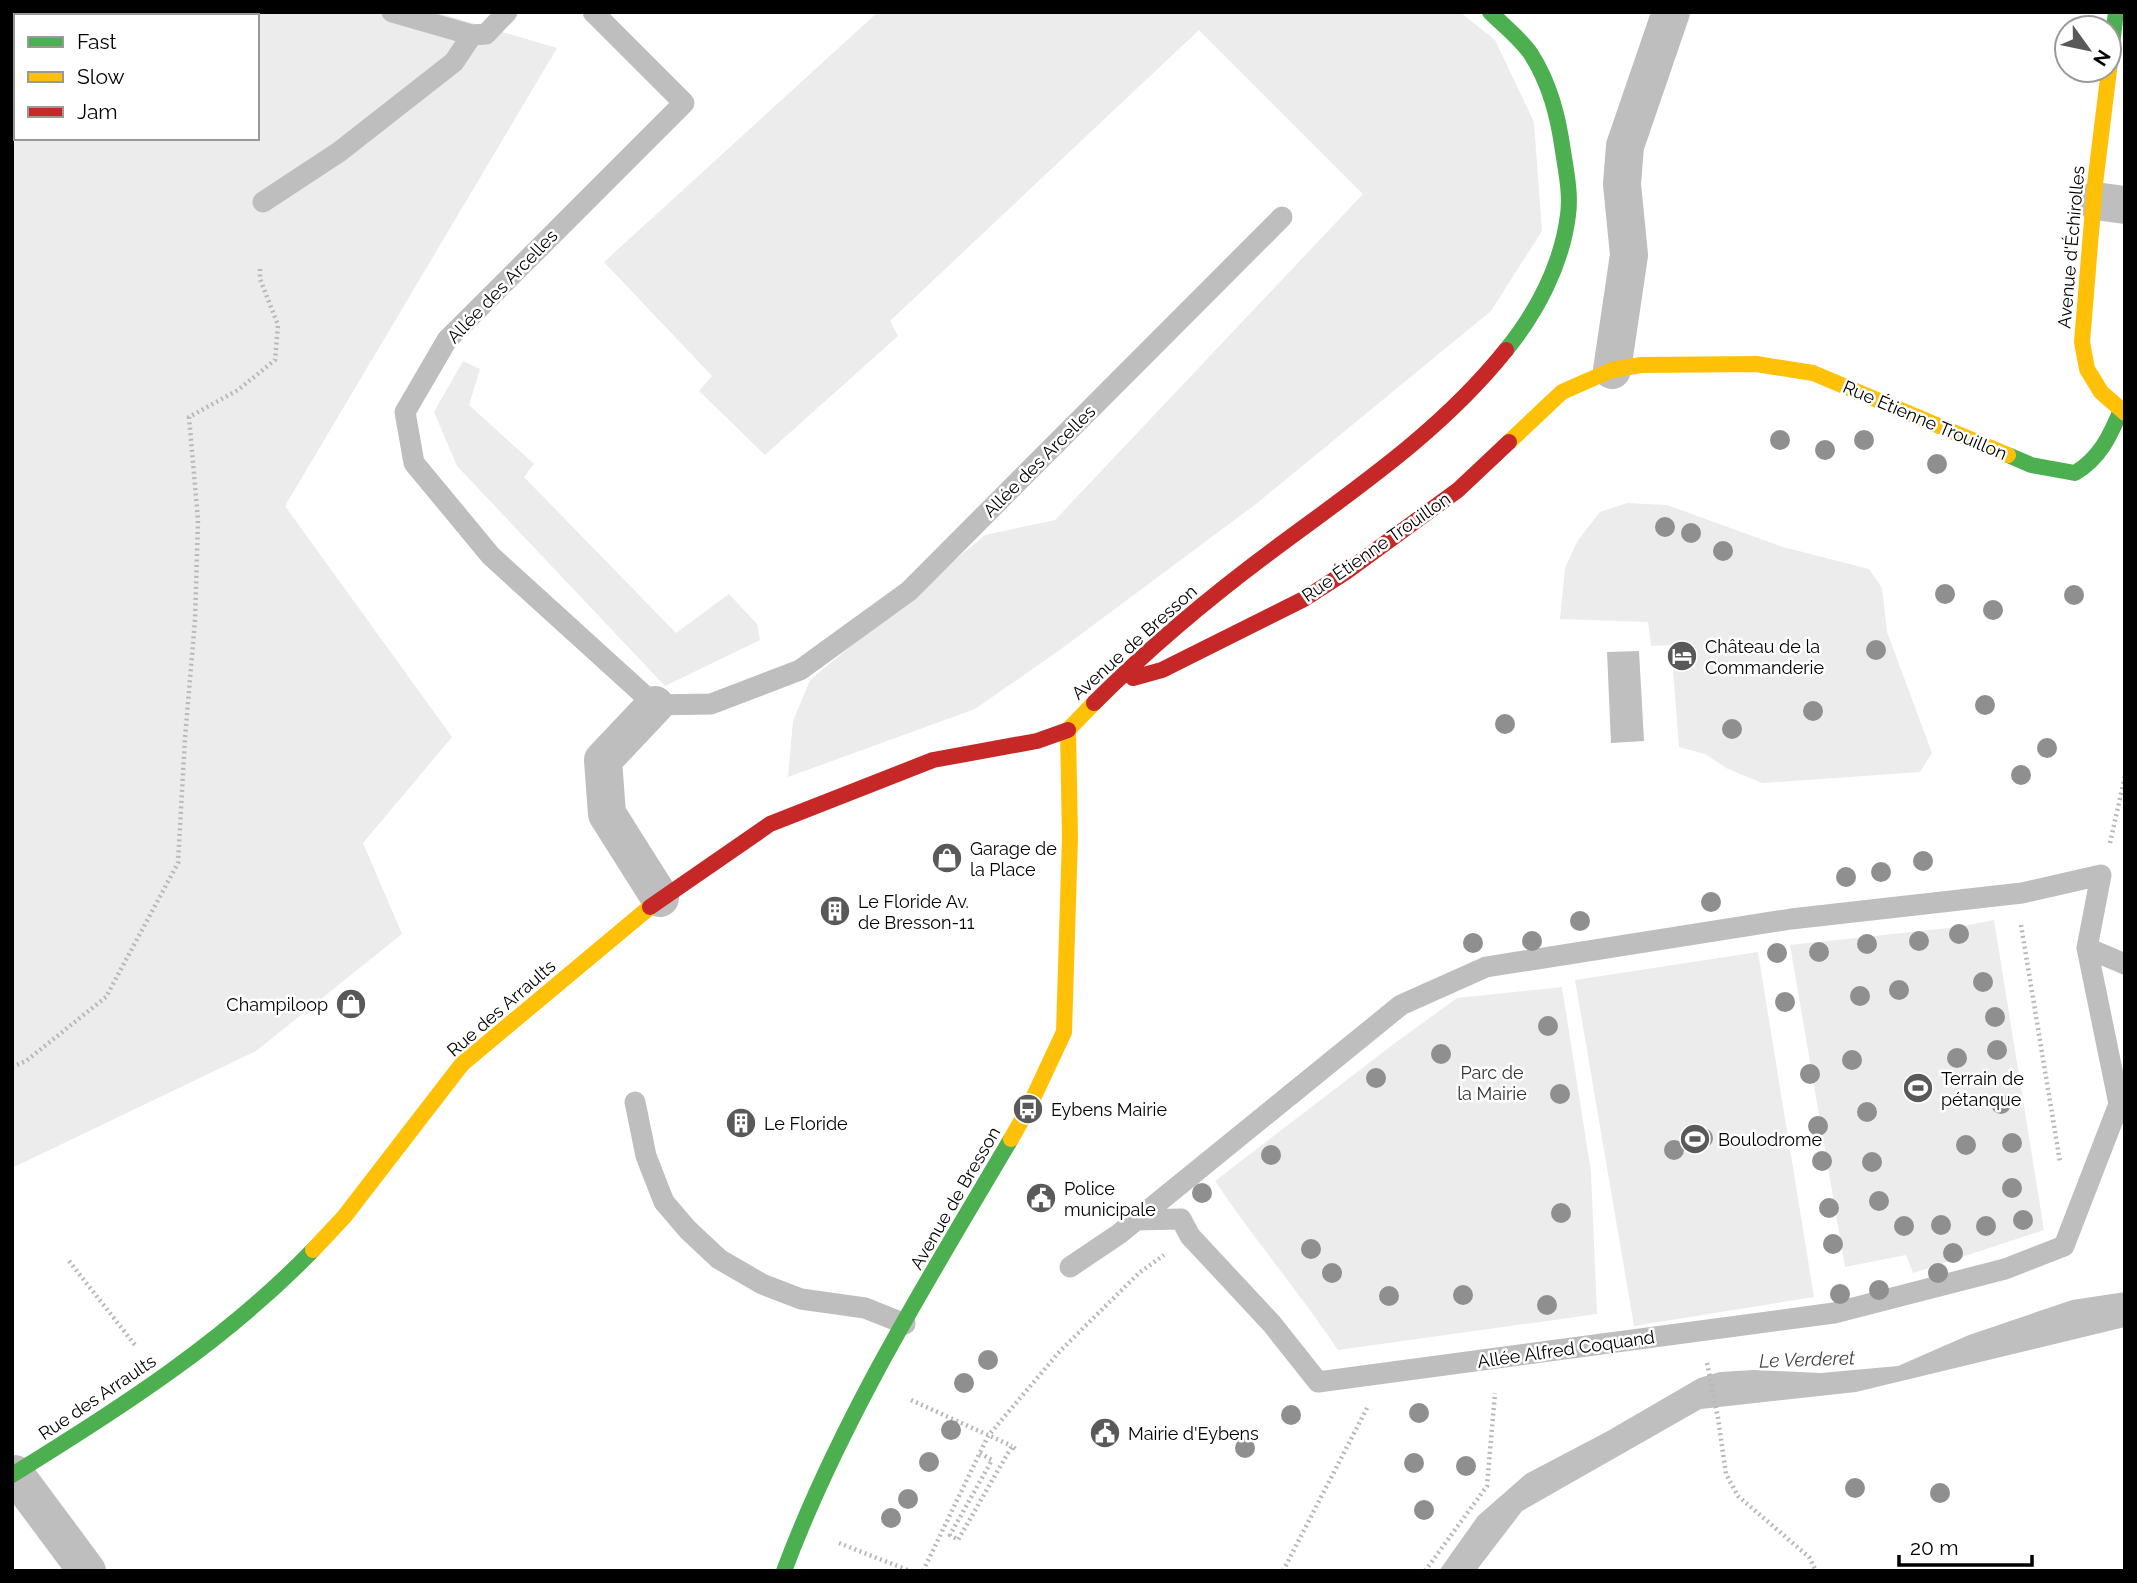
<svg xmlns="http://www.w3.org/2000/svg" width="2137" height="1583" font-family="Raleway,sans-serif">
<style>
.green{fill:#ececec;fill-rule:evenodd}
.water{fill:#bfbfbf}
.lines{fill:none;stroke-linecap:round;stroke-linejoin:round}
.path{stroke:#b9b9b9;stroke-width:4.5;stroke-dasharray:2 3.5;stroke-linecap:butt}
.lane{stroke:#bebebe;stroke-width:21}
.street{stroke:#bebebe;stroke-width:38}
.fast{stroke:#4caf50;stroke-width:16}
.slow{stroke:#ffc107;stroke-width:16}
.jam{stroke:#c62828;stroke-width:16}
.tree{fill:#8f8f8f}
.labels{text-anchor:middle;dominant-baseline:central;stroke-width:5;stroke-linejoin:round;paint-order:stroke}
.street-label{font-size:18px;fill:#000;stroke:#fff}
.poi-label{font-size:18px;fill:#000;stroke:#fff;text-anchor:start}
.park-label{font-size:18px;fill:#333;stroke:#fff}
.water-label{font-size:19px;font-style:italic;fill:#444;stroke:#fff}
</style>
<rect width="100%" height="100%" fill="#fff"/>
<!-- green -->
<path class="green" d="M12 12H435L557 48 285 506 452 737 363 843 402 934 256 1051 12 1168ZM16 16H257V138H16Z
M878 12H1460L1495 40 1534 122 1542 231 1491 311 1256 504 1057 652 975 709 788 777 793 721 810 680 985 535 1055 520 1363 194 1199 30 890 321 898 336 765 455 699 391 712 376 604 262Z
M463 361 480 369 469 405 534 464 524 477 676 633 729 594 757 624 760 640 665 686 457 466 434 412Z
M1627 503 1667 505 1783 547 1869 569 1882 588 1887 632 1932 753 1920 772 1762 783 1728 769 1705 754 1679 747 1671 645 1651 646 1648 622 1560 619 1565 568 1578 540 1600 512Z
M1994 920 2044 1230 1913 1273 1906 1255 1845 1267 1790 945 1958 927Z
M1758 952 1814 1297 1634 1326 1575 980Z
M1562 987 1591 1172 1597 1314 1338 1350C1299 1292 1254 1239 1215 1181L1395 1043 1457 998Z"/>
<!-- water -->
<path class="water" d="M1639 651 1644 741 1611 743 1607 652Z
M2125 1292V1327L1856 1392 1701 1409 1522 1511 1476 1571H1439L1478 1516 1526 1474 1606 1432 1699 1378 1720 1372 1754 1370 1821 1373 1898 1366 1969 1335 2072 1300Z"/>
<g class="lines">
<!-- path -->
<path class="path" d="M2110 843 2125 776
M2021 925 2060 1162
M12 1067 26 1061 106 997 178 863 185 738 195 620 198 520 189 417 238 390 275 360 278 325 260 279V268
M69 1261 135 1345
M1707 1363 1718 1418 1726 1474 1738 1496 1809 1557 1816 1571
M911 1400 1012 1446
M980 1453 992 1460 950 1535 958 1540 1012 1446 1018 1451
M839 1543 910 1571
M923 1571 988 1436 1060 1351 1139 1273 1164 1255
M1283 1571 1367 1408
M1425 1571 1487 1486 1495 1393"/>
<!-- lane -->
<path class="lane" d="M392 12 472 35 486 34 507 12
M593 12 684 103 447 340 405 412 414 463 491 556 655 705 711 704 800 670 909 591 1282 217
M263 202 339 152 454 62 472 35
M2125 964 2087 948 2119 1104 2125 1103
M635 1102 646 1156 664 1202 688 1230 719 1259 762 1284 801 1299 865 1308 905 1324
M1134 1220 1181 1219 1190 1236 1272 1324 1318 1382 1834 1313 2005 1269 2064 1246 2119 1104
M1070 1267 1119 1234 1401 1005 1486 967 1791 919 2022 893 2101 875 2087 948"/>
<!-- street -->
<path class="street" d="M2095 201 2125 205
M1612 370 1629 255 1622 184 1625 146 1671 12
M655 705 603 760 607 814 660 898
M15 1474 87 1571"/>
<!-- fast -->
<path class="fast" d="M1490 12C1504 26 1520 38 1531 54 1550 84 1558 116 1563 151 1566 171 1571 194 1568 215 1562 264 1537 312 1506 350
M2109 69 2116 12
M2008 455 2031 465 2075 473C2100 458 2110 436 2121 410
M12 1475C119 1409 225 1341 313 1250
M784 1571C841 1419 929 1278 1011 1139"/>
<!-- slow -->
<path class="slow" d="M2109 70 2095 184 2082 342 2087 369 2101 392 2125 413
M1509 442 1562 392 1612 370 1641 365 1756 364 1813 373 2008 455
M1011 1139 1028 1109 1064 1032 1070 837 1068 730 1094 703
M313 1250 344 1217 462 1064 650 907"/>
<!-- jam -->
<path class="jam" d="M1133 678 1162 670 1304 599 1346 572 1458 490 1509 442
M1094 703C1151 646 1212 595 1277 547 1358 487 1442 430 1506 350
M650 907 770 824 933 760 1037 741 1068 730"/>
</g>
<!-- trees -->
<g class="tree">
<circle cx="1780" cy="440" r="10"/>
<circle cx="1864" cy="440" r="10"/>
<circle cx="1825" cy="450" r="10"/>
<circle cx="1937" cy="464" r="10"/>
<circle cx="1665" cy="527" r="10"/>
<circle cx="1691" cy="533" r="10"/>
<circle cx="1723" cy="551" r="10"/>
<circle cx="1945" cy="594" r="10"/>
<circle cx="2074" cy="595" r="10"/>
<circle cx="1993" cy="610" r="10"/>
<circle cx="1876" cy="650" r="10"/>
<circle cx="1985" cy="705" r="10"/>
<circle cx="1813" cy="711" r="10"/>
<circle cx="1505" cy="724" r="10"/>
<circle cx="1732" cy="729" r="10"/>
<circle cx="2047" cy="748" r="10"/>
<circle cx="2021" cy="775" r="10"/>
<circle cx="1923" cy="861" r="10"/>
<circle cx="1881" cy="872" r="10"/>
<circle cx="1846" cy="877" r="10"/>
<circle cx="1711" cy="902" r="10"/>
<circle cx="1580" cy="921" r="10"/>
<circle cx="1959" cy="934" r="10"/>
<circle cx="1532" cy="941" r="10"/>
<circle cx="1919" cy="941" r="10"/>
<circle cx="1473" cy="943" r="10"/>
<circle cx="1867" cy="944" r="10"/>
<circle cx="1819" cy="952" r="10"/>
<circle cx="1777" cy="953" r="10"/>
<circle cx="1983" cy="982" r="10"/>
<circle cx="1899" cy="990" r="10"/>
<circle cx="1860" cy="996" r="10"/>
<circle cx="1785" cy="1002" r="10"/>
<circle cx="1995" cy="1017" r="10"/>
<circle cx="1548" cy="1026" r="10"/>
<circle cx="1997" cy="1050" r="10"/>
<circle cx="1441" cy="1054" r="10"/>
<circle cx="1957" cy="1058" r="10"/>
<circle cx="1852" cy="1060" r="10"/>
<circle cx="1810" cy="1074" r="10"/>
<circle cx="1376" cy="1078" r="10"/>
<circle cx="1560" cy="1094" r="10"/>
<circle cx="2001" cy="1104" r="10"/>
<circle cx="1867" cy="1112" r="10"/>
<circle cx="1818" cy="1126" r="10"/>
<circle cx="1703" cy="1138" r="10"/>
<circle cx="2012" cy="1143" r="10"/>
<circle cx="1966" cy="1145" r="10"/>
<circle cx="1674" cy="1150" r="10"/>
<circle cx="1271" cy="1155" r="10"/>
<circle cx="1822" cy="1161" r="10"/>
<circle cx="1872" cy="1162" r="10"/>
<circle cx="2012" cy="1188" r="10"/>
<circle cx="1202" cy="1193" r="10"/>
<circle cx="1879" cy="1201" r="10"/>
<circle cx="1829" cy="1208" r="10"/>
<circle cx="1561" cy="1213" r="10"/>
<circle cx="2023" cy="1220" r="10"/>
<circle cx="1941" cy="1225" r="10"/>
<circle cx="1904" cy="1226" r="10"/>
<circle cx="1986" cy="1226" r="10"/>
<circle cx="1833" cy="1244" r="10"/>
<circle cx="1311" cy="1249" r="10"/>
<circle cx="1953" cy="1253" r="10"/>
<circle cx="1332" cy="1273" r="10"/>
<circle cx="1938" cy="1273" r="10"/>
<circle cx="1879" cy="1290" r="10"/>
<circle cx="1840" cy="1294" r="10"/>
<circle cx="1463" cy="1295" r="10"/>
<circle cx="1389" cy="1296" r="10"/>
<circle cx="1547" cy="1305" r="10"/>
<circle cx="988" cy="1360" r="10"/>
<circle cx="964" cy="1383" r="10"/>
<circle cx="1419" cy="1413" r="10"/>
<circle cx="1291" cy="1415" r="10"/>
<circle cx="951" cy="1430" r="10"/>
<circle cx="1245" cy="1448" r="10"/>
<circle cx="929" cy="1462" r="10"/>
<circle cx="1414" cy="1463" r="10"/>
<circle cx="1466" cy="1466" r="10"/>
<circle cx="1855" cy="1488" r="10"/>
<circle cx="1940" cy="1493" r="10"/>
<circle cx="908" cy="1499" r="10"/>
<circle cx="1424" cy="1510" r="10"/>
<circle cx="891" cy="1518" r="10"/>
</g>
<!-- icons -->
<defs>
<g id="hotel-disc" transform="scale(1.575)"><circle r="9.5" fill="#595959" stroke="#fff"/><path d="M-6-4.5h1.5V1H6V5H4.5V3h-9V5H-6ZM-4 0a1.8 1.8 0 1 1 3.6 0ZM.5 0V-2.5h3Q6-2.5 6 0Z" fill="#fff"/></g>
<g id="shop-disc" transform="scale(1.575)"><circle r="9.5" fill="#595959" stroke="#fff"/><path d="M-5-2.5h2.3a2.7 3.5 0 0 1 5.4 0H5L5.5 6h-11ZM-1.5-2.5h3a1.5 2.3 0 0 0-3 0Z" fill="#fff"/></g>
<g id="building-disc" transform="scale(1.575)"><circle r="9.5" fill="#595959" stroke="#fff"/><path d="M-4-6H4V6H1V3H-1V6H-4ZM-2.5-4.3h1.7v1.8h-1.7ZM.8-4.3h1.7v1.8H.8ZM-2.5-1h1.7V.8h-1.7ZM.8-1h1.7V.8H.8Z" fill="#fff"/></g>
<g id="stadium-disc" transform="scale(1.575)"><circle r="9.5" fill="#595959" stroke="#fff"/><path d="M0-5a6.5 5 0 1 0 0 10a6.5 5 0 1 0 0-10ZM-3.5-1.8h7v3.6h-7Z" fill="#fff"/></g>
<g id="bus-disc" transform="scale(1.575)"><circle r="9.5" fill="#595959" stroke="#fff"/><path d="M-5-6H5V4H4V6H2V4H-2V6H-4V4H-5ZM-3.5-4V0h7V-4ZM-3.5 1.2v1.5H-2V1.2ZM2 1.2v1.5H3.5V1.2Z" fill="#fff"/></g>
<g id="civic-disc" transform="scale(1.575)"><circle r="9.5" fill="#595959" stroke="#fff"/><path d="M-.6-6.5H3V-4.5H.6V-3L4-1V1h2V6H-6V1h2V-1L-.6-3ZM-1.2 2.5V6h2.4V2.5Z" fill="#fff"/></g>
</defs>
<g fill-rule="evenodd">
<use href="#hotel-disc" x="1682" y="656"/>
<use href="#shop-disc" x="947" y="858"/>
<use href="#building-disc" x="835" y="911"/>
<use href="#shop-disc" x="351" y="1004"/>
<use href="#stadium-disc" x="1918" y="1088"/>
<use href="#bus-disc" x="1028" y="1109"/>
<use href="#building-disc" x="741" y="1123"/>
<use href="#stadium-disc" x="1695" y="1139"/>
<use href="#civic-disc" x="1041" y="1198"/>
<use href="#civic-disc" x="1105" y="1433"/>
</g>
<g class="labels">
<!-- street labels -->
<g class="street-label">
<text transform="translate(2071 247) rotate(-85)">Avenue d'Échirolles</text>
<text transform="translate(502 286) rotate(-46)">Allée des Arcelles</text>
<text transform="translate(1925 420) rotate(23)">Rue Étienne Trouillon</text>
<text transform="translate(1039 461) rotate(-45)">Allée des Arcelles</text>
<text transform="translate(1376 547) rotate(-35)">Rue Étienne Trouillon</text>
<text transform="translate(1134 642) rotate(-42)">Avenue de Bresson</text>
<text transform="translate(501 1008) rotate(-41)">Rue des Arraults</text>
<text transform="translate(955 1198) rotate(-60)">Avenue de Bresson</text>
<text transform="translate(1566 1349) rotate(-8)">Allée Alfred Coquand</text>
<text transform="translate(97 1397) rotate(-34)">Rue des Arraults</text>
</g>
<!-- poi labels -->
<g class="poi-label">
<text x="1705" y="646">Château de la<tspan x="1705" dy="21">Commanderie</tspan></text>
<text x="970" y="848">Garage de<tspan x="970" dy="21">la Place</tspan></text>
<text x="858" y="901">Le Floride Av.<tspan x="858" dy="21">de Bresson-11</tspan></text>
<text x="328" y="1004" text-anchor="end">Champiloop</text>
<text x="1941" y="1078">Terrain de<tspan x="1941" dy="21">pétanque</tspan></text>
<text x="1051" y="1109">Eybens Mairie</text>
<text x="764" y="1123">Le Floride</text>
<text x="1718" y="1139">Boulodrome</text>
<text x="1064" y="1188">Police<tspan x="1064" dy="21">municipale</tspan></text>
<text x="1128" y="1433">Mairie d'Eybens</text>
</g>
<!-- park labels -->
<g class="park-label">
<text x="1492" y="1072">Parc de<tspan x="1492" dy="21">la Mairie</tspan></text>
</g>
<!-- water labels -->
<g class="water-label">
<text transform="translate(1807 1359) rotate(-2)">Le Verderet</text>
</g>
</g>
<!-- border -->
<rect width="2137" height="1583" fill="none" stroke="#000000" stroke-width="28"/>
<!-- legend -->
<rect x="14" y="14" width="245" height="126" fill="#ffffff" stroke="#999999" stroke-width="2"/>
<rect x="28" y="37" width="35" height="10" fill="#4caf50" stroke="#999999" stroke-width="2"/>
<text x="77" y="49" font-size="21" fill="#000000">Fast</text>
<rect x="28" y="72" width="35" height="10" fill="#ffc107" stroke="#999999" stroke-width="2"/>
<text x="77" y="84" font-size="21" fill="#000000">Slow</text>
<rect x="28" y="107" width="35" height="10" fill="#c62828" stroke="#999999" stroke-width="2"/>
<text x="77" y="119" font-size="21" fill="#000000">Jam</text>
<!-- north arrow -->
<g transform="translate(2088 49) rotate(123)"><circle r="33" fill="#ffffff" stroke="#999999" stroke-width="2"/>
<path d="M0-5L12 26L0 18L-12 26Z" fill="#595959"/>
<text y="-10" font-size="19" font-weight="bold" text-anchor="middle" fill="#000000">N</text>
</g>
<!-- scale -->
<path d="M1899 1555v10h133v-10" fill="none" stroke="#000000" stroke-width="3.5"/>
<text x="1910" y="1555" font-size="21" fill="#000000" stroke="#ffffff" stroke-width="5" paint-order="stroke">20 m</text>
</svg>
